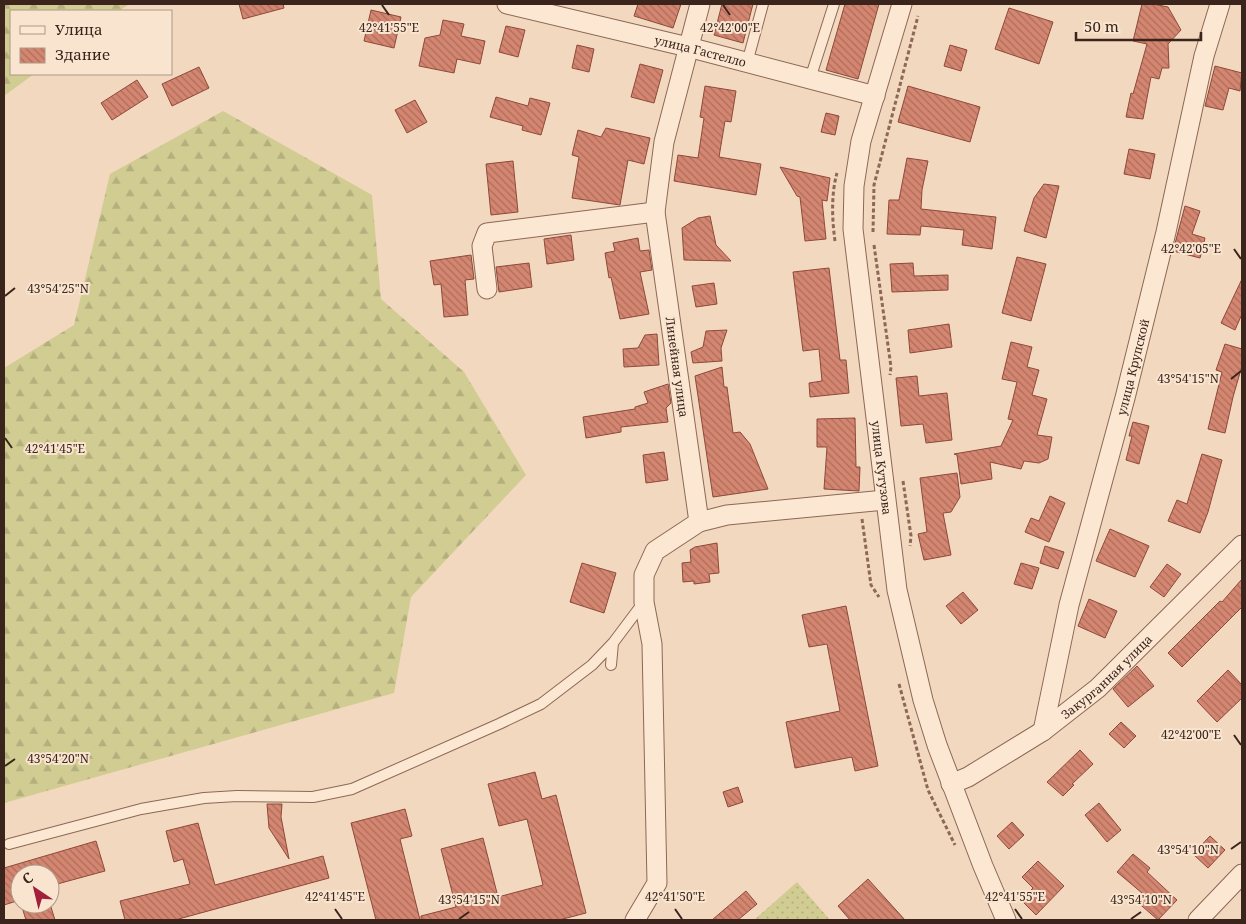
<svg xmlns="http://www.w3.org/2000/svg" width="1246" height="924" font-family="'Noto Serif',serif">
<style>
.forest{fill:url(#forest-firs)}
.park{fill:url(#park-dots)}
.building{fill:url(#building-back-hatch);stroke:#8e4939}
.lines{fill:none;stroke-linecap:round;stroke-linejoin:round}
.lane-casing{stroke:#8c6855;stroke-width:12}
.street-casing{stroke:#8c6855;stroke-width:21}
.path{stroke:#8c6855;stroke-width:3;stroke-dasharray:4 2.5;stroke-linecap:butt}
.lane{stroke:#fce7d3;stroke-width:10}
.street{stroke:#fce7d3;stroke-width:19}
.ticks{fill:none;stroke:#3a241b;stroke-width:2}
.labels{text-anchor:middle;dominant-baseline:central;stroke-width:4;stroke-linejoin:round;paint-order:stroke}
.street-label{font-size:12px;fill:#3a241b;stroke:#f9e4cf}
.ticks-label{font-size:12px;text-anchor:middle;fill:#3a241b;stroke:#f9e4cf;stroke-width:4;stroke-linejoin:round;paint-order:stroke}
</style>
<defs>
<pattern id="forest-firs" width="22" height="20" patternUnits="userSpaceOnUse" patternTransform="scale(1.25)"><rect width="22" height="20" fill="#d1cc92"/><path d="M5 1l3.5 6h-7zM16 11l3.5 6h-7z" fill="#b4af7d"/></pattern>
<pattern id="park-dots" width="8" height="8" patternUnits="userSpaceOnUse" patternTransform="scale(1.25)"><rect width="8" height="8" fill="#d1cc92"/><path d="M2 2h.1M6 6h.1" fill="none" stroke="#b4af7d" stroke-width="1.8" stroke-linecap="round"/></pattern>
<pattern id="building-back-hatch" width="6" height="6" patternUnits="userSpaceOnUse" patternTransform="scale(1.25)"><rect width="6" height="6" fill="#d48671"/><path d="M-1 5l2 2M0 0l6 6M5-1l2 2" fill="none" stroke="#ad6d5c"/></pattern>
</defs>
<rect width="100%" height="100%" fill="#f2d8bf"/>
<!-- forest -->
<path class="forest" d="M4 4H127L128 5 119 11H11V74H34L4 96Z
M223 111 372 195 381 299 464 372 526 475 411 597 394 693 4 803V368L74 325 110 174Z"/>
<!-- park -->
<path class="park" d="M797 882 830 920H754Z"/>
<!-- building -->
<path class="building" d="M239 4H283L284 8 243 19Z
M638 4H681L673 28 634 16Z
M722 4H753L743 43 714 35Z
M845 4H879L858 79 826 70Z
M1142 4H1153L1168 7 1181 30 1168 44 1169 68H1162L1159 79 1151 77 1143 119 1126 117 1131 93 1133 94 1147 44 1133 41Z
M1009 8 1053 22 1039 64 995 49Z
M371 10 401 17 394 48 364 41Z
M443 20 464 24 461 36 485 41 480 64 457 59 454 73 419 66 425 38 440 35Z
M506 26 525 30 518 57 499 52Z
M577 45 594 49 589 72 572 68Z
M950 45 967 50 961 71 944 66Z
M640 64 663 70 654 103 631 97Z
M1215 66 1242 73 1240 91 1229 88 1223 110 1205 106Z
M199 67 209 88 172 106 162 84Z
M137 80 148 97 112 120 101 103Z
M705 86 736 91 731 122 725 121 719 157 761 164 756 195 674 181 678 155 698 158 704 118 700 117Z
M908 86 980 107 970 142 898 122Z
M496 97 528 106 530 98 550 103 541 135 522 130 523 126 490 117Z
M415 100 427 122 407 133 395 110Z
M826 113 839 116 835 135 821 132Z
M606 128 650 138 644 164 628 160 620 205 572 198 579 157 572 155 578 130 601 137Z
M1129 149 1155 154 1150 179 1124 174Z
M907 158 928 161 922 190 921 209 996 217 992 249 962 245 964 230 921 226 920 235 887 234 889 200H899Z
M513 161 518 212 491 215 486 164Z
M780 167 830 178 827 201 822 200 826 239 805 241 800 197 797 196Z
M1044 184 1059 186 1046 238 1024 231 1034 198Z
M1185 206 1200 211 1192 234 1205 238 1200 258 1173 251Z
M710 216 716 245 731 261 684 260 682 228 698 218Z
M571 235 574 260 547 264 544 239Z
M638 238 640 251 649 250 652 270 640 272 649 314 620 319 611 277 609 278 605 253 615 251 613 243Z
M471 255 474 279 465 280 468 315 444 317 441 284 434 285 430 261Z
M1017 257 1046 264 1031 321 1002 313Z
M529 263 532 287 499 292 496 267Z
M913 263 914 276 948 275V290L892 292 890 264Z
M829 268 840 360H846L849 393 810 397 809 383 822 381 819 349 803 351 793 272Z
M1242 279V314L1235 330 1221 323Z
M714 283 717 304 696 307 692 286Z
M949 324 952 347 910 353 908 330Z
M727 330 721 348 722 361 693 363 691 352 703 347 706 331Z
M657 334 659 365 624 367 623 349 638 348 645 335Z
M1011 342 1032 347 1027 367 1039 370 1032 395 1047 399 1037 435 1052 437 1048 459 1039 463 1024 461 1021 469 990 462 992 479 961 484 957 455 954 454 1001 446 1013 420 1008 419 1017 382 1002 379Z
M1225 344 1242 349V366L1233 397 1225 433 1208 429 1222 372 1216 370Z
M722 367 724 387H727L733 433 740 432 750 444 768 489 713 497 695 376Z
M917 376 919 396 947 393 952 440 926 443 923 424 901 426 896 378Z
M668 384 671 403 666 408 668 422 621 427V432L586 438 583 417 635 409V407L648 403 644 392Z
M855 418 856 467H860L859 491 824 489 827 447H817V419Z
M1133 422 1149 426 1139 464 1126 460 1132 436H1129Z
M664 452 668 480 646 483 643 455Z
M1202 454 1222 460 1208 512 1200 533 1168 521 1177 500 1187 504Z
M957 473 960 497 951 512 943 513 951 555 924 560 918 534 927 532 920 478Z
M1050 496 1065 503 1049 542 1025 532 1031 518 1039 521Z
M1110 529 1149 546 1135 577 1096 561Z
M717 543 719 573 709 574 710 582 694 584V581L683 582 682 563 691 562 690 550 695 547Z
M1045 546 1064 552 1058 569 1040 563Z
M582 563 616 573 604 613 570 602Z
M1021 563 1039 568 1032 589 1014 584Z
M1167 564 1181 574 1164 597 1150 587Z
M1242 579V607L1182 667 1168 653 1220 601 1222 602Z
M963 592 978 610 961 624 946 606Z
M1089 599 1117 611 1105 638 1078 626Z
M846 606 878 766 855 771 852 757 795 768 786 722 840 711 827 644 809 647 802 615Z
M1137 666 1154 686 1128 707 1113 689Z
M1228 670 1242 685V698L1217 722 1197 701Z
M1121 722 1136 736 1124 748 1109 734Z
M1080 750 1093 764 1072 784 1074 785 1063 796 1047 782Z
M535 772 542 799 556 795 586 913 559 920H421V916L456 907 441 849 483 838 498 897 543 885 527 819 499 826 488 784Z
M738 787 743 802 728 807 723 792Z
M1099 803 1121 830 1107 842 1085 815Z
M267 804H282L281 817 289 859 269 828Z
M405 809 412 836 400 839 420 920H376L351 823Z
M1012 822 1024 835 1009 849 997 836Z
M198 823 215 885 323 856 329 878 175 920H125L120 901 190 884 183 859 174 862 166 831Z
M1210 836 1225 850 1208 868 1193 854Z
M96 841 105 871 50 886V874H20V900L4 905V868Z
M1133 854 1150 868 1147 872 1177 900 1158 920 1135 900 1142 893 1117 872Z
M1038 861 1064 886 1036 915 1021 900 1033 888 1022 877Z
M868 879 905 920H850L838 906Z
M746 891 757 904 738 920H712Z
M21 904H50L55 920H26Z"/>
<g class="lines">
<!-- lane casing -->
<g class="lane-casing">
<path id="lane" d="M747 63 763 4
M810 79 834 4
M611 665 613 643
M9 844 141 809 204 798 237 796 313 797 352 789 499 724 541 704 592 665 613 643 643 603"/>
</g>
<!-- street casing -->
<g class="street-casing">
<g id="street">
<path id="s1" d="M507 4 688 47 875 96"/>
<path id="s2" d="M902 4 861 141 854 186 853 229 897 590 923 700 937 745 983 866 1006 920"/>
<path d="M487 289 482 246 487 233 655 212"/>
<path d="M699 522 655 212 664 142 700 4"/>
<path id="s3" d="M1043 731 1069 605 1125 398 1166 232 1204 56 1220 4"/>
<path id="s4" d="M951 784 968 777 1043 731 1098 688 1242 545"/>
<path d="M635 920 657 883 652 644 644 602V575L655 551 699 522 727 515 885 500"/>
<path d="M1198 920 1242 874"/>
</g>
</g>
<!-- path -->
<path class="path" d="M873 232 874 185 918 16
M835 241C832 220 831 194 837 173
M874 245 891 367 890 375
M903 481 911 536 910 546
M862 519 871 585 879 597
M899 684 928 790 955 845"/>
<!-- lane -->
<use href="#lane" class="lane"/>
<!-- street -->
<use href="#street" class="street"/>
</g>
<!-- ticks -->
<path class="ticks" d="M382 5 389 15M723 5 730 15M1234 249 1241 259M5 296 15 288M1231 379 1241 371M5 438 12 448M1234 735 1241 745M5 766 15 759M1231 849 1241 842M335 909 342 919M675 909 682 919M1015 909 1022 919M459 919 469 912M1131 919 1141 912"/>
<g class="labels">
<!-- street labels -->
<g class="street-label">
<text stroke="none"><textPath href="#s1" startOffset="199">улица Гастелло</textPath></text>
<text transform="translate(677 367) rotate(82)">Линейная улица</text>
<text stroke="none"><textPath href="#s3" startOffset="375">улица Крупской</textPath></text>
<text stroke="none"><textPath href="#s2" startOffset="472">улица Кутузова</textPath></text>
<text stroke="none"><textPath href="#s4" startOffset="190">Закурганная улица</textPath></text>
</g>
</g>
<g class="ticks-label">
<text x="389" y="32">42°41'55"E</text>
<text x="730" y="32">42°42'00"E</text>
<text x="1191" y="253">42°42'05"E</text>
<text x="58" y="293">43°54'25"N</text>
<text x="1188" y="383">43°54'15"N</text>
<text x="55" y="453">42°41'45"E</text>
<text x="1191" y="739">42°42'00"E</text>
<text x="58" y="763">43°54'20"N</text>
<text x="1188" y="854">43°54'10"N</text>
<text x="335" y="901">42°41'45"E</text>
<text x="675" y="901">42°41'50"E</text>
<text x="1015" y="901">42°41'55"E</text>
<text x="469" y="904">43°54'15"N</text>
<text x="1141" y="904">43°54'10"N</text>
</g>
<!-- border -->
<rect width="1246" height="924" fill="none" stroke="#3a241b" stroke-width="10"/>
<!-- legend -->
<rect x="10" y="10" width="162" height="65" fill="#f9e4cf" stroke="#ad9787"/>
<rect x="20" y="26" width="25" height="8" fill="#fce7d3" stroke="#ad9787"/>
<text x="55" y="35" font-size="15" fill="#3a241b">Улица</text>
<rect x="20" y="48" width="25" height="15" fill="url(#building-back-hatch)" stroke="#ad9787"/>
<text x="55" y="60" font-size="15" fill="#3a241b">Здание</text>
<!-- north arrow -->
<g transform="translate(35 889) rotate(325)"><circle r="24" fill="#f9e4cf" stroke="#ad9787"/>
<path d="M0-4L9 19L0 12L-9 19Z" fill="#a1203b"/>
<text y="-8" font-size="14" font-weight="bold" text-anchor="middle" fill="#3a241b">С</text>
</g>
<!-- scale -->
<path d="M1076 32v8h125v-8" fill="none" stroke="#3a241b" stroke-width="2.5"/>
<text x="1084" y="32" font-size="15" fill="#3a241b" stroke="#f9e4cf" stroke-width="4" paint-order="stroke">50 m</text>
</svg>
